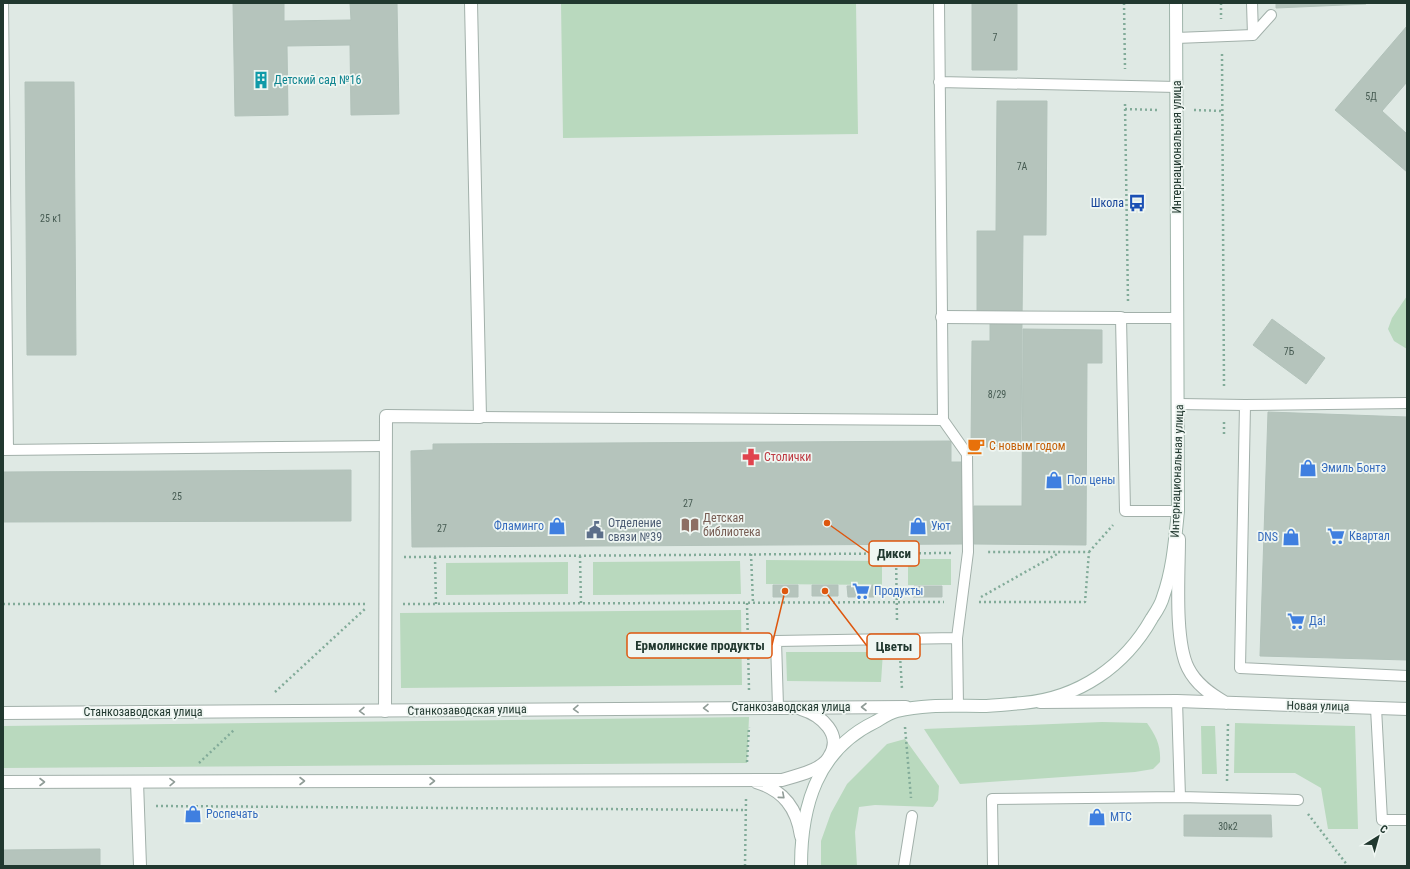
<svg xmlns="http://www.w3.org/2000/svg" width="1410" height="869" font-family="'Roboto Condensed',sans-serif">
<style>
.green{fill:#b9d9be}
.building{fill:#b5c4bc;stroke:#b2c2ba}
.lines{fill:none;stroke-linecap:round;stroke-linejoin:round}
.service-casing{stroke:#a2b0aa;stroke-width:12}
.pedestrian-casing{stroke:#a2b0aa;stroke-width:14}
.minor-casing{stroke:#a2b0aa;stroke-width:14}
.tertiary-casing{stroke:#a2b0aa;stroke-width:14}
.secondary-casing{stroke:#9fb4aa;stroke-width:14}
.path{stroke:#82ab99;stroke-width:2.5;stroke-dasharray:2 3;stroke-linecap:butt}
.service{stroke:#fff;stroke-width:10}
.pedestrian{stroke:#fff;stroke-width:12}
.minor{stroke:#fff;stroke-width:12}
.tertiary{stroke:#fff;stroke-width:12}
.secondary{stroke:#fff;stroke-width:12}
.oneway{stroke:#909c97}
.labels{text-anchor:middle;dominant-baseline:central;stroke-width:3.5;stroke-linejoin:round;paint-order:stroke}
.number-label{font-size:10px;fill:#465b52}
.culture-label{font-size:12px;fill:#0d838f;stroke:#eff6f2;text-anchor:start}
.street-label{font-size:12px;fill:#21382f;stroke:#eff6f2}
.transit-label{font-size:12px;fill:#164399;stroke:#eff6f2;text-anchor:end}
.food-label{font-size:12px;fill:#c56008;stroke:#eff6f2;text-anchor:start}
.health-label{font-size:12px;fill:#be3a42;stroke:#eff6f2;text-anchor:start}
.shop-label{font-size:12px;fill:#366cbe;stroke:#eff6f2;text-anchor:start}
.education-label{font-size:12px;fill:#785e54;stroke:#eff6f2;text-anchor:start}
.service-label{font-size:12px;fill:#4e5e75;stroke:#eff6f2;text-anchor:start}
.leader{fill:none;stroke:#de570e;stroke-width:1.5}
.callout-dot{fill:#de570e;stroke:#eff6f2;stroke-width:1.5}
.callout{fill:#eff6f2;stroke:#de570e;stroke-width:1.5}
.callout-label{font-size:13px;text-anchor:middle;font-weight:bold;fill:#21382f}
</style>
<rect width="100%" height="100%" fill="#dfe9e4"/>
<!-- green -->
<path class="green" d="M561 3H856L858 134 563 138Z
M1407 296V349L1394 341 1388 329 1392 318Z
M908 559H951V585H908Z
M766 560 882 561V585L766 584Z
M740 561 741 594 593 595V562Z
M568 562V594L446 595V563Z
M741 610 742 685 401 688 400 613Z
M786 652H883L881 682 787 681Z
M749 717 747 763 3 768V726Z
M1102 722 1147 723C1156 736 1161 745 1160 762L1153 769 1135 772 960 784 924 729Z
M1235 723 1355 726 1358 829H1328L1321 788 1295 773H1234Z
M1201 726H1215L1217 774H1202Z
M905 739 939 786 938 800 933 807 875 805 859 807 855 832 857 866H821V841L831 813 847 784 887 744Z"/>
<!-- building -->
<path class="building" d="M233 3H284V21L351 20 350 3H397L399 114 351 115 350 45 287 46 288 115 235 116Z
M972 3H1017V70H972Z
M1276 3H1365L1366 4 1276 8Z
M1407 26V82L1382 111 1407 134V172L1335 110Z
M25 82H74L76 355H27Z
M997 101H1047L1046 235H1023L1022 320H977V231H996Z
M1272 319 1325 358 1306 384 1253 345Z
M990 321H1022L1021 447H971L972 341H990Z
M1023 329 1102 330V363H1087L1086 545 974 544V506H1022Z
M1268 412 1407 417V660L1260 656Z
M951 441V462H963L964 544 412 547 411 451 433 450V444Z
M351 470V521L3 522V472Z
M773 585H798V597H773Z
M812 585H838V596H812Z
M873 585 874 597H848L847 586Z
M914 586H942V597H913Z
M1184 815H1271L1272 837 1184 836Z
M100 849V866H3V850Z"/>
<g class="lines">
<!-- service casing -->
<g class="service-casing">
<path id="service" d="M3 3 8 450
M939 3 943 420 967 454 968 552 957 638 958 706
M1252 3 1253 35
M1176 38 1253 35 1271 15
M939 82 1177 87
M1178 318H1121L1125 511H1178
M1179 404 1245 405 1240 668 1407 676
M1245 405 1406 403
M480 417 943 420
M3 450 385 446
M778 707 776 641 957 638
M1376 708 1382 820H1407
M1180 797 1298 800
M904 866 912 816
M993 866 992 799 1180 797 1177 701"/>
</g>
<!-- pedestrian casing -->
<g class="pedestrian-casing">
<path id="pedestrian" d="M942 317 1121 318"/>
</g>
<!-- minor casing -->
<g class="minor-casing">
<path id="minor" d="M385 711 386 416 480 417 471 3
M137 782 140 866"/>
</g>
<!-- tertiary casing -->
<g class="tertiary-casing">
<path id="tertiary" d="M1179 539C1179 572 1174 640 1188 668 1196 684 1210 694 1226 703
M1040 702 1177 701 1407 709
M3 713 906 707
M3 782 782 780C796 776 822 770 829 757 844 735 821 715 801 709
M756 782C783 790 797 808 801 836"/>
</g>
<!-- secondary casing -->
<g class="secondary-casing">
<path id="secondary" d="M801 866C801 806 817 750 875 722 882 718 889 713 897 711 924 704 954 706 981 706 995 706 1009 704 1023 703 1079 698 1125 666 1152 618 1156 612 1161 605 1163 597 1173 569 1175 540 1178 511L1176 3"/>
</g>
<!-- path -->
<path class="path" d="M1124 3 1125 69
M1221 3V19
M1222 54 1224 387
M1125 104 1128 301
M1125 109 1157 110
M1194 110 1222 111
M1224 422V435
M1089 552 1113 525
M896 553 897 621
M751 554 753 603
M580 556 581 603
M404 557 951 553
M435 557 436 604
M981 597 1059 553
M979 602H1085L1089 552H986
M747 603 749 690
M3 604H366
M403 604 944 602
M900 656 902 689
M275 692 366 608
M905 727 911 798
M747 762 749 727
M199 763 234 730
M1227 781 1228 722
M156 806 745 810
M1308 814 1348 866
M745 866 746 799"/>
<!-- service -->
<use href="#service" class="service"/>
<!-- pedestrian -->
<use href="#pedestrian" class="pedestrian"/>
<!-- minor -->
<use href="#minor" class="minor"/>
<!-- tertiary -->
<use href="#tertiary" class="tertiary"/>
<!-- secondary -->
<use href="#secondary" class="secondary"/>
</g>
<!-- one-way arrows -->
<defs><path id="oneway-chevron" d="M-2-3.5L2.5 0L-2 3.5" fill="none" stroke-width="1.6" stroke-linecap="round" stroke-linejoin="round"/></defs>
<g class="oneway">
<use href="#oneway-chevron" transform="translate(864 707) rotate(180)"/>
<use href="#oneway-chevron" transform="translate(706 708) rotate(179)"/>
<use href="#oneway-chevron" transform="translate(576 709) rotate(179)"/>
<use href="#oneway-chevron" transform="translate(362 711) rotate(179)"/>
<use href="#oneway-chevron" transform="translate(302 781)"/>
<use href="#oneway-chevron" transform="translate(432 781)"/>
<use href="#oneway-chevron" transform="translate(42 782)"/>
<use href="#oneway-chevron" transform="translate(172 782) rotate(-1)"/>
<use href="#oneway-chevron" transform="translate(782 796) rotate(41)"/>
</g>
<!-- icons -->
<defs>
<g id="building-bare" transform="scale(1.38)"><path d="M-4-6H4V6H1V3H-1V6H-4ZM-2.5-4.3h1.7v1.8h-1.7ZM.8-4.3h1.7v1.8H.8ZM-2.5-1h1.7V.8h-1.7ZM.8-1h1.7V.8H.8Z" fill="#0f9aa8" stroke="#eff6f2" stroke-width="2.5" paint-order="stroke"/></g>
<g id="bus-bare" transform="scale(1.38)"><path d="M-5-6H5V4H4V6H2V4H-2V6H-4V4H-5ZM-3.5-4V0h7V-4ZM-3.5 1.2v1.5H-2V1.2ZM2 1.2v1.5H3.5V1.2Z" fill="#1a4fb4" stroke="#eff6f2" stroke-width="2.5" paint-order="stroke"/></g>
<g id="cafe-bare" transform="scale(1.38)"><path d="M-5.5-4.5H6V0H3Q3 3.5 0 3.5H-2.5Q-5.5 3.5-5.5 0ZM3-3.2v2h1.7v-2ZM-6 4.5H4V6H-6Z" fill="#e8710a" stroke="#eff6f2" stroke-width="2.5" paint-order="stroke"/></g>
<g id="pharmacy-bare" transform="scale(1.38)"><path d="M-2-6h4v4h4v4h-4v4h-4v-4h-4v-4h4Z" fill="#e0444e" stroke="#eff6f2" stroke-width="2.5" paint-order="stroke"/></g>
<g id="shop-bare" transform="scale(1.38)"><path d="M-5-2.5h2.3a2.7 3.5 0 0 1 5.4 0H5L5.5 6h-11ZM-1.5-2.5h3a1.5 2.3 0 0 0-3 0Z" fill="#3f7fe0" stroke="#eff6f2" stroke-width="2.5" paint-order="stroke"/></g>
<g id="library-bare" transform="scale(1.38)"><path d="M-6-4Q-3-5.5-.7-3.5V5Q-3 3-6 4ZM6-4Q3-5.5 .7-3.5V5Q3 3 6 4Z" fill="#8d6e63" stroke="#eff6f2" stroke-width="2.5" paint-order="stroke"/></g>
<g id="civic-bare" transform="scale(1.38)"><path d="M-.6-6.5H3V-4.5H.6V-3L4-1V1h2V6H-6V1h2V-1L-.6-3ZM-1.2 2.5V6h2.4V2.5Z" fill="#5c6f8a" stroke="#eff6f2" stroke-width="2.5" paint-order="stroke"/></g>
<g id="supermarket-bare" transform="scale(1.38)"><path d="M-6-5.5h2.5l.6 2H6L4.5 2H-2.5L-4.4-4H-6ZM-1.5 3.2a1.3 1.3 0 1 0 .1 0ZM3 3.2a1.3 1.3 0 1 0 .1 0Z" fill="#3f7fe0" stroke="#eff6f2" stroke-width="2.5" paint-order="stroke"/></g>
</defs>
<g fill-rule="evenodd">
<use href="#building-bare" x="261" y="80"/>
<use href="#bus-bare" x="1137" y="203"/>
<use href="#cafe-bare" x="976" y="446"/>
<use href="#pharmacy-bare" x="751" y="457"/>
<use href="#shop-bare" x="1308" y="468"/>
<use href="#shop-bare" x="1054" y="480"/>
<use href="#library-bare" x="690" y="525"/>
<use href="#shop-bare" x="557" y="526"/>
<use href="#shop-bare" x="918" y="526"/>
<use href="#civic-bare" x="595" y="530"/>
<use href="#supermarket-bare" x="1336" y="536"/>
<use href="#shop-bare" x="1291" y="537"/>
<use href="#supermarket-bare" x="861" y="591"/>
<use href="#supermarket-bare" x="1296" y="621"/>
<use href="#shop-bare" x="193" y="814"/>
<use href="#shop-bare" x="1097" y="817"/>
</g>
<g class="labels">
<!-- number labels -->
<g class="number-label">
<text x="995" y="37">7</text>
<text x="1371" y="96">5Д</text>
<text x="1022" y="166">7А</text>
<text x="51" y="218">25 к1</text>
<text x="1289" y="351">7Б</text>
<text x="997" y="394">8/29</text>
<text x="177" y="496">25</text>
<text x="688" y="503">27</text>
<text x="442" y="528">27</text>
<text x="1228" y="826">30к2</text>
</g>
<!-- culture labels -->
<g class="culture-label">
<text x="274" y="80">Детский сад №16</text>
</g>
<!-- street labels -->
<g class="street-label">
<text transform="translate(1177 147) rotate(-90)">Интернациональная улица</text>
<text transform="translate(1177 471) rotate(-88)">Интернациональная улица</text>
<text transform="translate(1318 706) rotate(1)">Новая улица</text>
<text x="791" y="707">Станкозаводская улица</text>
<text transform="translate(467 710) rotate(-1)">Станкозаводская улица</text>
<text x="143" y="712">Станкозаводская улица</text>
</g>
<!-- transit labels -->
<g class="transit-label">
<text x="1124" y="203">Школа</text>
</g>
<!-- food labels -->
<g class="food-label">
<text x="989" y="446">С новым годом</text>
</g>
<!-- health labels -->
<g class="health-label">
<text x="764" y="457">Столички</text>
</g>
<!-- shop labels -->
<g class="shop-label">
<text x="1321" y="468">Эмиль Бонтэ</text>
<text x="1067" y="480">Пол цены</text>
<text x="544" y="526" text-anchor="end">Фламинго</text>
<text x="931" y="526">Уют</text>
<text x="1349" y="536">Квартал</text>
<text x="1278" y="537" text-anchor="end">DNS</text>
<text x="874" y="591">Продукты</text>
<text x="1309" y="621">Да!</text>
<text x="206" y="814">Роспечать</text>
<text x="1110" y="817">МТС</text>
</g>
<!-- education labels -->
<g class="education-label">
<text x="703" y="518">Детская<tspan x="703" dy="14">библиотека</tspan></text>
</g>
<!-- service labels -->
<g class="service-label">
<text x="608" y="523">Отделение<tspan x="608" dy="14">связи №39</tspan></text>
</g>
</g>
<!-- callouts -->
<path class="leader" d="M827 523L869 553M785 591L772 645M825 591L867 646"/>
<g class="callout-dot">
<circle cx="827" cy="523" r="4"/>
<circle cx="785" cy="591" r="4"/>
<circle cx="825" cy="591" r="4"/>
</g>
<g class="callout">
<rect x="869" y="541" width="50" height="25" rx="4"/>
<rect x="627" y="633" width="145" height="25" rx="4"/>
<rect x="867" y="634" width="53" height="25" rx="4"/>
</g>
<g class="callout-label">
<text x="894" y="558">Дикси</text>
<text x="700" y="650">Ермолинские продукты</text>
<text x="894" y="651">Цветы</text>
</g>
<!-- border -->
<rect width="1410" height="869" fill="none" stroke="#21382f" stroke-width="8"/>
<!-- north arrow -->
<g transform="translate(1378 837) rotate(37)" stroke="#eff6f2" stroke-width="3" paint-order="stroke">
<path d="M0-3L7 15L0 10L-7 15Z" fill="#21382f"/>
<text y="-6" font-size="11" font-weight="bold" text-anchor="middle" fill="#21382f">С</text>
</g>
</svg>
